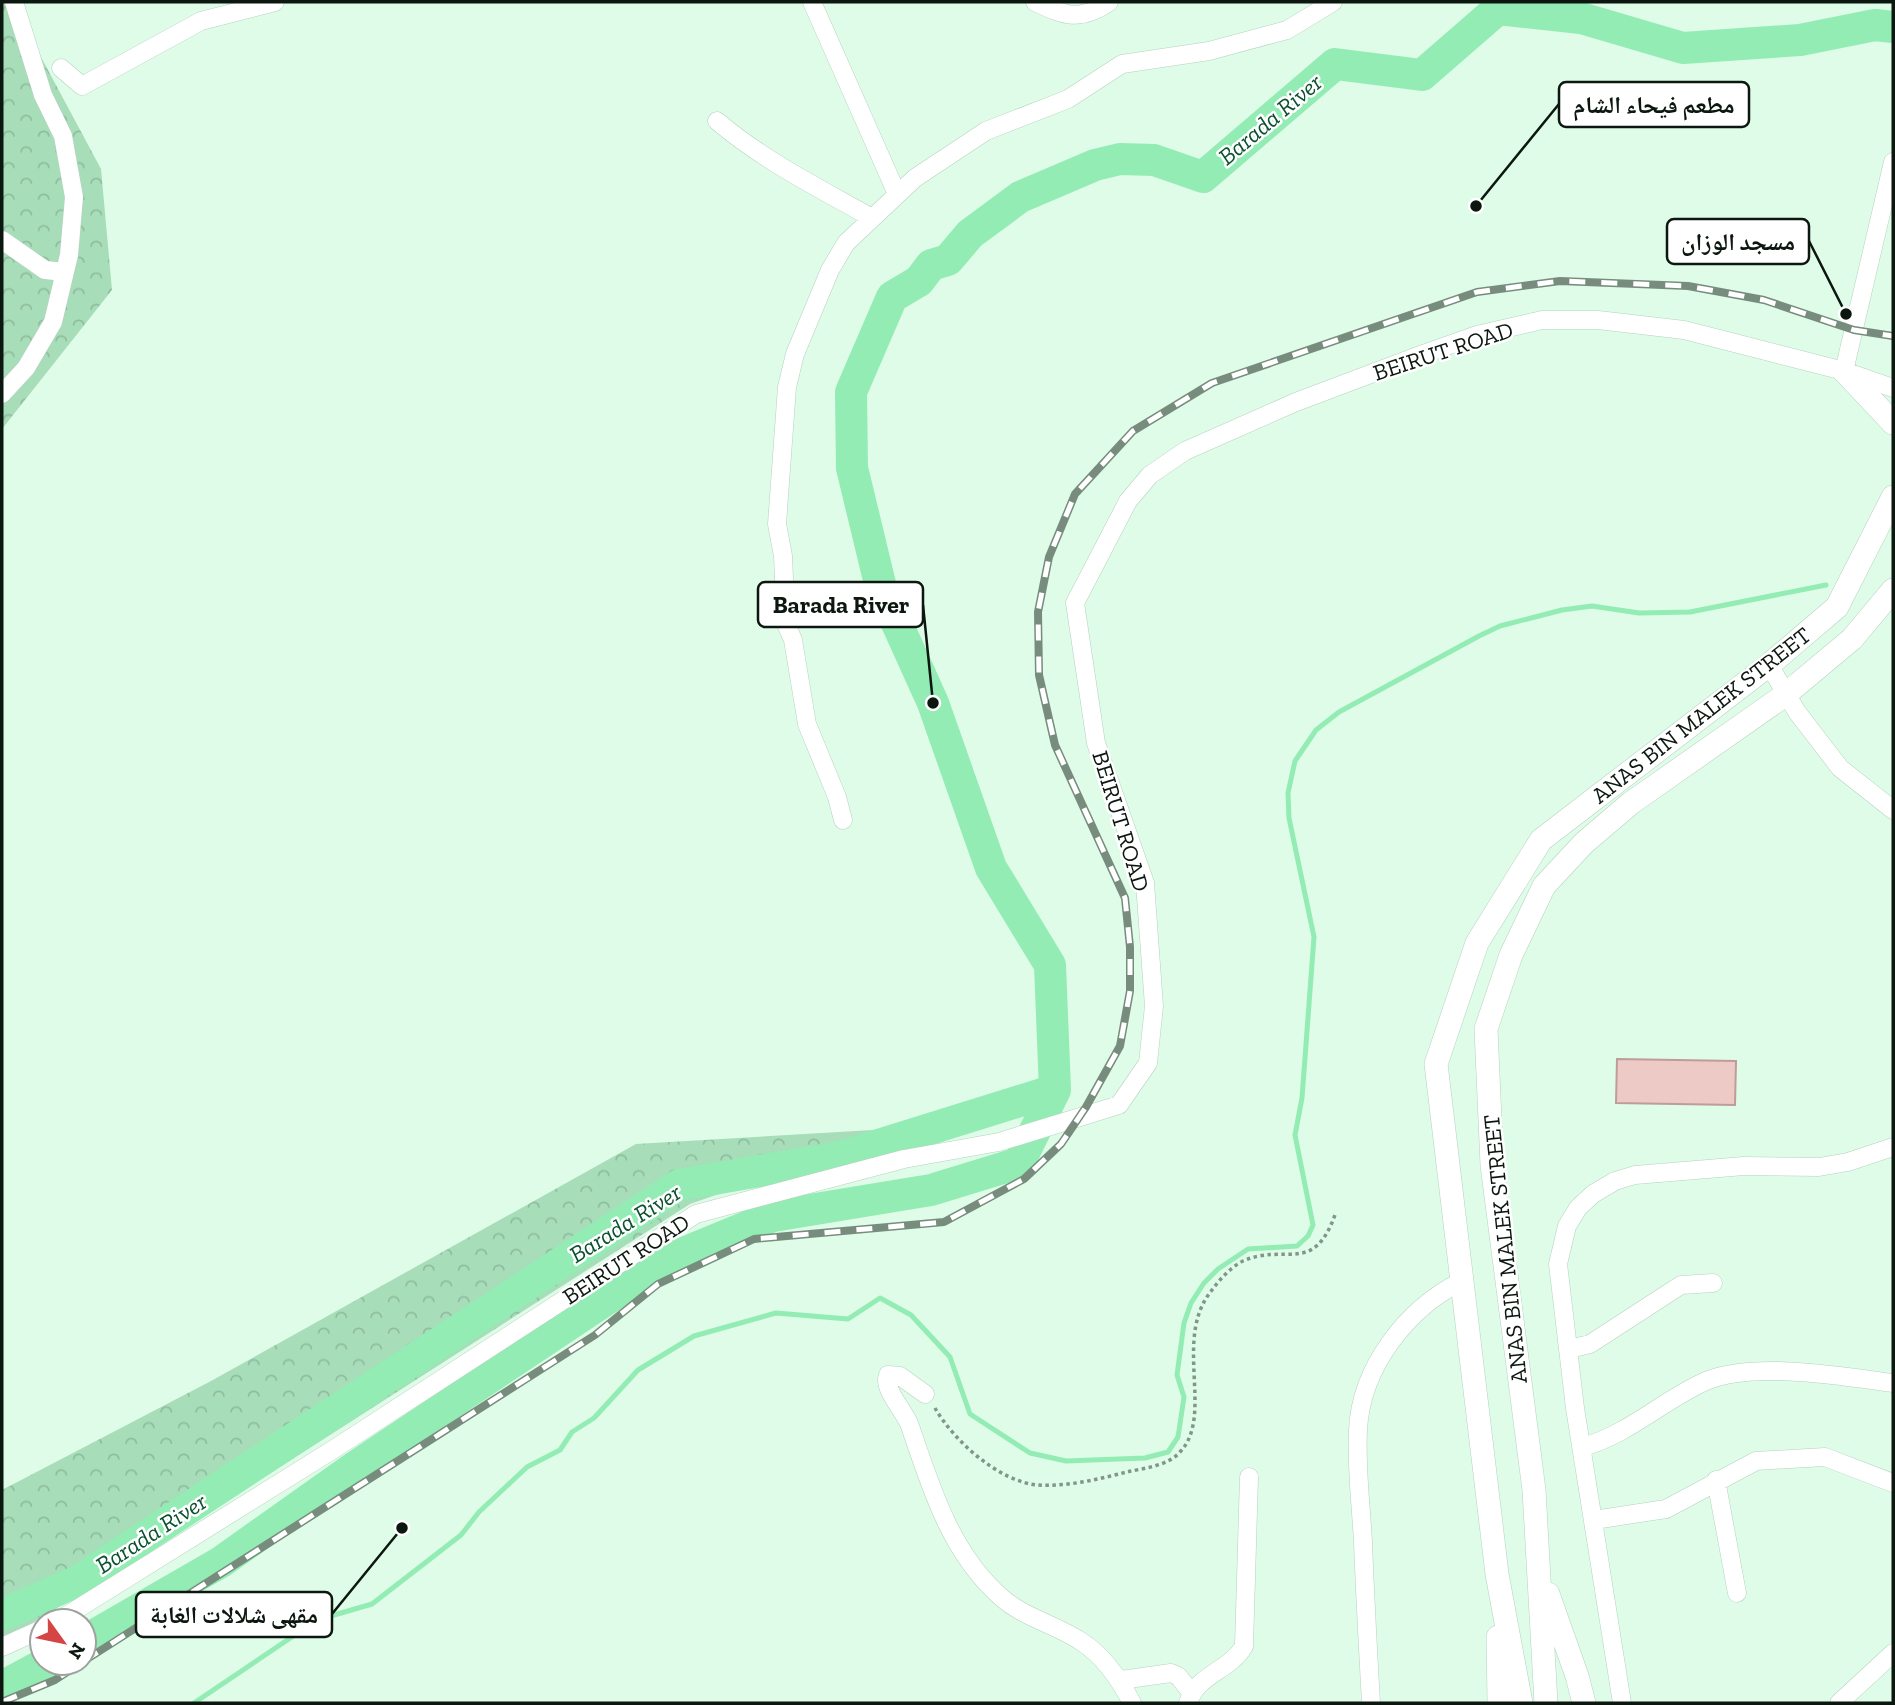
<svg xmlns="http://www.w3.org/2000/svg" width="1895" height="1705" font-family="'Zilla Slab','Noto Naskh Arabic',serif">
<style>
.forest{fill:url(#forest-crowns)}
.lines{fill:none;stroke-linecap:round;stroke-linejoin:round}
.stream{stroke:#93ecb4;stroke-width:5}
.river{stroke:#93ecb4;stroke-width:32}
.building{fill:#eecac6;stroke:#be9c98;stroke-width:2}
.minor-casing{stroke:#b5d2be;stroke-width:19}
.major-casing{stroke:#b5d2be;stroke-width:24}
.path{stroke:#819688;stroke-width:3.5;stroke-dasharray:3.5 3.5;stroke-linecap:butt}
.minor{stroke:#fff;stroke-width:18}
.major{stroke:#fff;stroke-width:23}
.rail-casing{stroke:#778c7d;stroke-width:8}
.rail{stroke:#fff;stroke-width:5;stroke-dasharray:16;stroke-linecap:butt}
.labels{text-anchor:middle;dominant-baseline:central;stroke-width:5;stroke-linejoin:round;paint-order:stroke}
.street-label{font-size:23px;fill:#0c1710;stroke:#fff}
.water-label{font-size:24px;font-style:italic;fill:#0b512e;stroke:#fff}
.leader{fill:none;stroke:#0c1710;stroke-width:2.5}
.callout-dot{fill:#0c1710;stroke:#fff;stroke-width:2.5}
.callout{fill:#fff;stroke:#0c1710;stroke-width:2.5}
.callout-label{font-size:24px;text-anchor:middle;font-weight:bold;fill:#0c1710}
</style>
<defs>
<pattern id="forest-crowns" width="20" height="18" patternUnits="userSpaceOnUse" patternTransform="scale(1.75)"><rect width="20" height="18" fill="#a7ddb9"/><path d="M2 6a3 3 0 1 1 6 0M12 15a3 3 0 1 1 6 0" fill="none" stroke="#8fbd9e"/></pattern>
</defs>
<rect width="100%" height="100%" fill="#defce7"/>
<!-- forest -->
<path class="forest" d="M2 2H22L27 31 101 169 112 290 2 429Z
M941 1126 802 1165 690 1204 160 1544 2 1642V1490L211 1381 636 1144Z"/>
<g class="lines">
<!-- stream -->
<path class="stream" d="M194 1703 317 1620 372 1604 461 1535 479 1512 527 1467 560 1450 572 1432 594 1418 638 1370 694 1336 776 1313 848 1319 880 1298 911 1315 950 1357 970 1414 1030 1453 1066 1461 1145 1458 1168 1452 1178 1437 1184 1397 1177 1375 1184 1323 1191 1303 1204 1283 1218 1269 1248 1249 1297 1246 1308 1236 1313 1225 1295 1135 1302 1098 1314 937 1289 818 1288 793 1295 761 1316 730 1339 712 1479 636 1500 626 1562 610 1592 606 1639 613 1690 612 1826 585"/>
<!-- river -->
<path class="river" d="M2 1615 78 1581 679 1185 840 1157 1055 1090 1050 965 991 868 933 703 881 588 852 468 851 392 892 297 919 281 931 265 948 260 970 234 1020 197 1095 165 1120 159 1154 160 1203 177 1335 64 1422 75 1498 9 1581 18 1683 48 1800 40 1875 25 1893 27
M84 1641 221 1562 352 1469 664 1261 773 1216 931 1190 1019 1163 1055 1090
M2 1687 46 1663"/>
</g>
<!-- building -->
<path class="building" d="M1617 1059 1736 1061 1735 1105 1616 1103Z"/>
<g class="lines">
<!-- minor casing -->
<g class="minor-casing">
<path id="minor" d="M812 2 897 194
M1035 2C1065 16 1080 22 1109 2
M61 68 82 86 201 21 275 2
M717 121C764 161 819 188 872 218
M2 240 45 270 65 272
M1844 371 1893 162
M2 394 26 368 53 322 69 255 74 197 63 136 43 95 14 2
M1769 665 1797 712 1840 768 1893 810
M843 820 837 797 807 724 793 640 786 624 783 556 777 524 787 387 795 354 830 270 846 243 915 178 986 131 1068 99 1122 64 1209 51 1287 30 1333 2
M1569 1349 1590 1344 1681 1285 1713 1283
M925 1394 900 1376 888 1375C882 1389 905 1411 910 1426 931 1488 951 1554 1002 1598 1025 1618 1057 1625 1082 1642 1105 1657 1120 1680 1132 1703
M1583 1447C1629 1434 1663 1400 1706 1381 1754 1361 1842 1376 1893 1383
M1716 1480 1737 1593
M1594 1520 1666 1509 1756 1461 1825 1457 1893 1483
M58 1621 334 1449 696 1214 904 1159 999 1142 1119 1105 1148 1063 1154 1006 1145 883 1096 743 1075 603 1128 501 1150 475 1185 451 1296 402 1418 356 1477 335 1542 320H1598L1684 330 1844 371 1893 388
M2 1647 42 1629
M1121 1680 1171 1673 1178 1676 1191 1692
M1188 1703C1197 1674 1230 1671 1244 1646L1249 1477
M1371 1703C1368 1650 1365 1596 1363 1542 1361 1505 1356 1467 1358 1430 1361 1367 1407 1309 1460 1282
M1622 1703 1575 1408 1558 1264 1567 1226 1578 1208 1593 1194 1615 1181 1635 1175 1744 1166 1819 1167 1848 1162 1893 1147
M1839 1703 1893 1653"/>
</g>
<!-- major casing -->
<g class="major-casing">
<path id="major" d="M1844 371 1893 423
M1548 1594 1577 1676 1584 1703
M1498 1637 1499 1703
M1521 1703 1497 1574 1436 1064 1477 943 1541 840 1769 665 1837 607 1893 497
M1546 1703 1534 1490 1492 1165 1486 1029 1511 955 1544 886 1584 843 1631 803 1785 695 1852 639 1893 590"/>
</g>
<!-- path -->
<path class="path" d="M935 1408C953 1440 999 1482 1038 1485 1067 1487 1099 1479 1127 1472 1144 1468 1168 1466 1180 1452 1215 1415 1172 1338 1212 1290 1220 1279 1231 1267 1243 1261 1286 1242 1314 1277 1336 1212"/>
<!-- minor -->
<use href="#minor" class="minor"/>
<!-- major -->
<use href="#major" class="major"/>
<!-- rail casing -->
<g class="rail-casing">
<path id="rail" d="M84 1661 595 1335 658 1284 754 1239 944 1222 1024 1179 1061 1144 1086 1107 1120 1046 1130 991V947L1125 898 1055 745 1039 675 1038 612 1049 557 1075 494 1133 431 1212 383 1477 292 1560 281 1688 286 1764 300 1854 330 1893 336
M2 1702 55 1680 81 1663"/>
</g>
<!-- rail -->
<use href="#rail" class="rail"/>
</g>
<g class="labels">
<!-- street labels -->
<g class="street-label">
<text transform="translate(1443 351) rotate(-18)">BEIRUT ROAD</text>
<text transform="translate(1701 715) rotate(-38)">ANAS BIN MALEK STREET</text>
<text transform="translate(1121 821) rotate(73)">BEIRUT ROAD</text>
<text transform="translate(1505 1249) rotate(-96)">ANAS BIN MALEK STREET</text>
<text transform="translate(626 1259) rotate(-33)">BEIRUT ROAD</text>
</g>
<!-- water labels -->
<g class="water-label">
<text transform="translate(1270 119) rotate(-40)">Barada River</text>
<text transform="translate(625 1223) rotate(-32)">Barada River</text>
<text transform="translate(151 1533) rotate(-33)">Barada River</text>
</g>
</g>
<!-- callouts -->
<path class="leader" d="M1476 206L1559 104M1846 314L1809 241M933 703L923 605M402 1528L332 1614"/>
<g class="callout-dot">
<circle cx="1476" cy="206" r="7"/>
<circle cx="1846" cy="314" r="7"/>
<circle cx="933" cy="703" r="7"/>
<circle cx="402" cy="1528" r="7"/>
</g>
<g class="callout">
<rect x="1559" y="82" width="190" height="45" rx="7"/>
<rect x="1667" y="219" width="142" height="45" rx="7"/>
<rect x="758" y="582" width="165" height="45" rx="7"/>
<rect x="136" y="1592" width="196" height="45" rx="7"/>
</g>
<g class="callout-label">
<text x="1654" y="113">مطعم فيحاء الشام</text>
<text x="1738" y="250">مسجد الوزان</text>
<text x="841" y="613">Barada River</text>
<text x="234" y="1623">مقهى شلالات الغابة</text>
</g>
<!-- border -->
<rect width="1895" height="1705" fill="none" stroke="#0c1710" stroke-width="7"/>
<!-- north arrow -->
<g transform="translate(63 1642) rotate(123)"><circle r="33" fill="#ffffff" stroke="#9ea29f" stroke-width="2"/>
<path d="M0-5L12 26L0 18L-12 26Z" fill="#d44544"/>
<text y="-10" font-size="19" font-weight="bold" text-anchor="middle" fill="#0c1710">N</text>
</g>
</svg>
